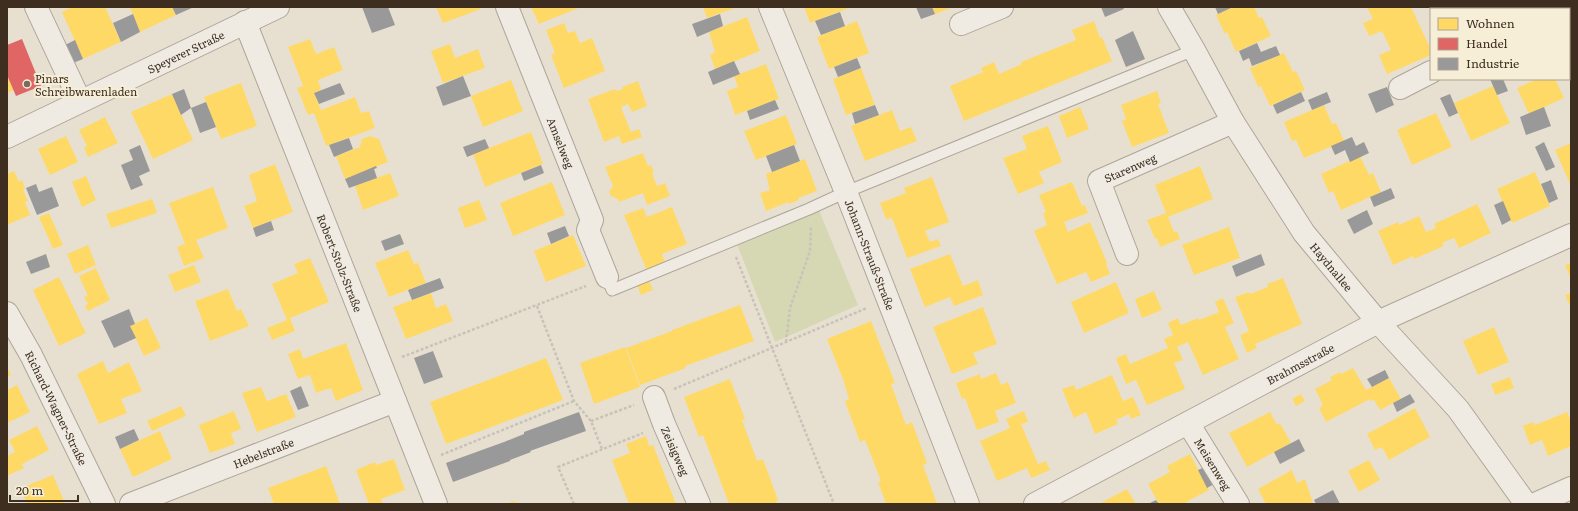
<svg xmlns="http://www.w3.org/2000/svg" width="1578" height="511" font-family="Literata,serif">
<style>
.green{fill:#d6d7b3}
.homes{fill:#ffd966}
.shops{fill:#e06666}
.industry{fill:#999}
.lines{fill:none;stroke-linecap:round;stroke-linejoin:round}
.lane-casing{stroke:#ada599;stroke-width:13}
.street-casing{stroke:#ada599;stroke-width:24}
.path{stroke:#c8c2b9;stroke-width:2.5;stroke-dasharray:3 2;stroke-linecap:butt}
.lane{stroke:#efebe3;stroke-width:11}
.street{stroke:#efebe3;stroke-width:22}
.poi-dot{fill:#786c5e;stroke:#f7eed8;stroke-width:1.5}
.labels{text-anchor:middle;dominant-baseline:central;stroke-width:4;stroke-linejoin:round;paint-order:stroke}
.street-label{font-size:11px;fill:#3d2e20;stroke:#f7eed8}
.poi-label{font-size:11px;fill:#3d2e20;stroke:#f7eed8;text-anchor:start}
</style>
<rect width="100%" height="100%" fill="#e7e0d1"/>
<!-- green -->
<path class="green" d="M818 208 858 305 775 342 737 244Z"/>
<!-- homes -->
<path class="homes" d="M72 7H105L121 42 83 59 62 12Z
M130 7H172L176 15 140 32Z
M436 7H480L481 9 443 23Z
M531 7H581L539 24Z
M703 7H738L707 18Z
M804 7H851L810 23Z
M932 7H953L935 14Z
M1233 7H1254L1259 18 1262 17 1271 36 1236 52 1227 32 1225 34 1216 15Z
M1367 7H1411L1431 50V55L1387 74 1379 55 1391 50 1382 31 1369 36 1363 23 1373 19Z
M747 17 760 51 715 69 710 55 715 52 709 32Z
M857 21 869 53 829 69 817 37Z
M1094 21 1100 38 1102 37 1112 61 964 121 950 86 983 72 981 68 994 62 999 74 1022 64 1021 62 1076 40 1072 30Z
M564 23 568 33 575 31 580 43 592 38 605 71 564 88 551 55 555 53 546 30Z
M310 39 316 54 334 47 343 70 318 80 321 90 314 93 321 110 355 97 361 113 369 111 375 128 326 146 314 113 308 115 297 88 303 86 288 47Z
M450 44 455 58 478 49 485 68 443 83 431 51Z
M1284 53 1293 72 1296 71 1305 90 1270 106 1261 86 1258 87 1250 68Z
M766 64 779 99 735 115 727 91 738 87 734 76Z
M861 68 875 105 846 115 833 79Z
M7 75 14 90 7 93Z
M1537 79H1555L1564 98 1529 114 1517 88Z
M511 80 523 111 483 127 471 96Z
M638 81 647 106 632 112 628 104 621 107 631 132 639 129 642 137 622 144 619 136 604 142 588 99 615 89 616 91 623 89 622 87Z
M241 83 257 126 221 139 204 97Z
M1493 86 1510 123 1471 141 1454 103Z
M1157 91 1161 103 1158 104 1169 133 1132 147 1122 121 1126 119 1121 105Z
M172 94 193 140 153 159 131 112Z
M1324 105 1332 124 1336 123 1344 141 1304 158 1296 140 1292 141 1284 122Z
M1080 107 1089 129 1067 138 1059 116Z
M892 110 900 131 911 127 917 141 865 161 851 126Z
M1436 113 1452 147 1412 165 1397 130Z
M786 115 797 144 756 160 744 131Z
M105 117 118 143 88 157 84 148 87 146 79 130Z
M1048 126 1062 162 1039 172 1044 183 1018 194 1003 158 1027 149 1022 136Z
M531 132 543 164 485 187 473 154Z
M66 136 78 162 50 175 38 149Z
M370 136 379 139 388 162 345 179 336 156 360 147 362 139Z
M1571 143V186L1555 150Z
M643 153 648 166 651 165 654 172 652 173 657 186 665 183 670 196 647 205 643 193 619 202 618 199 611 196 609 192 613 186 605 167Z
M1360 156 1369 175 1373 173 1381 192 1341 210 1333 191 1329 193 1321 174Z
M805 159 817 191 798 198 799 200 789 204 788 202 766 211 760 193 770 190 766 174Z
M275 164 293 212 253 228 244 206 257 201 249 175Z
M1200 166 1213 199 1168 217 1174 232 1177 231 1180 239 1160 247 1157 238 1155 239 1147 220 1166 213 1155 185Z
M14 171 19 182 22 180 25 188 23 190 28 201 25 202 30 215 7 225V174Z
M1535 172 1550 206 1512 223 1497 189Z
M390 173 399 196 363 210 355 186Z
M86 176 96 200 82 207 72 182Z
M932 177 949 222 925 231 930 242 938 239 941 246 907 258 892 218 886 219 880 203 906 193 904 188Z
M552 182 565 215 513 236 500 203Z
M1072 182 1082 206 1085 205 1088 213 1064 222 1068 232 1090 222 1107 263 1106 264 1110 274 1091 282 1086 272 1057 284 1034 231 1047 225 1043 213 1046 212 1039 195Z
M213 187 228 228 196 240 204 258 184 266 177 247 185 244 169 203Z
M152 199 157 213 111 228 106 214Z
M479 200 487 220 465 228 458 208Z
M1477 204 1491 233 1459 248 1454 238 1442 243 1444 246 1414 259 1413 256 1393 265 1378 231 1398 222 1399 225 1419 216 1426 232 1436 228 1434 224Z
M672 207 687 244 662 254 666 264 647 271 624 215 643 208 647 217Z
M49 213 63 245 53 249 39 217Z
M1229 227 1240 258 1194 275 1182 245Z
M573 235 586 266 546 282 534 251Z
M88 245 96 265 75 274 67 254Z
M408 250 414 264 418 263 426 283 389 297 375 263Z
M950 254 963 286 978 280 983 295 954 306 950 297 925 307 910 269Z
M310 258 329 302 290 318 295 331 272 340 267 328 287 320 272 284 298 273 294 264Z
M1571 263V279L1565 265Z
M194 265 201 282 175 292 168 275Z
M96 268 110 300 88 311 85 306 88 304 84 297 88 296 79 276Z
M59 277 86 333 59 346 33 290Z
M648 278 653 290 641 295 636 282Z
M1283 278 1302 324 1255 344 1257 348 1247 353 1240 335 1249 331 1235 297 1249 292 1250 294 1268 287 1267 284Z
M1116 282 1129 313 1084 333 1071 302Z
M228 289 237 311 241 309 249 326 210 341 195 301Z
M1154 291 1162 310 1142 318 1135 299Z
M431 293 436 308 446 304 453 321 406 339 393 307Z
M1571 293V308L1565 295Z
M1223 298 1234 323 1225 327 1239 359 1203 375 1188 342 1177 347 1183 360 1174 363 1185 389 1147 405 1136 380 1126 384 1116 358 1126 354 1130 364 1168 348 1164 339 1173 335 1168 323 1178 318 1181 325 1198 318 1199 320 1219 312 1215 302Z
M740 305 754 341 685 366 686 368 640 385 626 348 672 331V330Z
M983 307 997 344 973 353 978 364 952 374 933 327Z
M147 318 161 348 144 356 130 326Z
M871 321 895 383 891 384 906 425 912 422 927 463 923 465 937 504H886L878 482 881 481 865 440 860 442 845 401 849 399 843 379 827 339Z
M1494 327 1509 362 1478 375 1463 341Z
M346 343 363 390 336 401 331 388 316 393 310 375 298 379 288 354 300 349 303 359Z
M625 347 640 387 594 404 580 363Z
M546 358 563 400 446 444 430 402Z
M103 361 108 373 129 362 142 391 121 399 127 413 99 424 77 374Z
M7 366 11 375 7 377Z
M1353 368 1366 390 1389 378 1401 399 1380 410 1374 400 1371 401 1370 399 1326 422 1319 408 1323 405 1315 389 1332 380 1330 377 1340 372 1341 374Z
M996 373 1001 385 1008 382 1016 403 995 411 999 422 977 430 965 398 962 399 956 383 980 374 981 379Z
M1112 375 1123 401 1133 397 1141 415 1131 419 1129 414 1116 420 1118 424 1095 434 1086 412 1074 418 1062 389 1074 385 1076 390Z
M1510 377 1514 388 1495 395 1491 384Z
M730 379 745 419 742 420 757 461 763 459 778 500 776 501 777 504H729L711 456 703 435 699 437 684 397Z
M17 385 30 412 7 423V390Z
M261 387 267 401 286 394 296 417 257 432 242 393Z
M1301 394 1305 401 1296 406 1292 399Z
M181 406 186 416 152 431 147 421Z
M1415 408 1430 437 1389 460 1382 447 1375 450 1367 434Z
M234 411 241 429 231 433 235 444 210 453 199 425Z
M1024 411 1028 422 1021 424 1038 464 1046 461 1050 470 1031 478 1027 468 997 481 980 441 1010 428 1006 419Z
M1270 412 1277 425 1280 423 1291 443 1247 467 1229 433Z
M1567 412 1571 421V446L1548 456 1542 440 1530 445 1523 426 1533 422 1535 425Z
M37 426 49 450 22 464 24 468 7 476V456L15 452 9 440Z
M160 431 172 459 133 477 120 449Z
M646 436 649 446 653 445 676 504H629L612 460 630 453 626 444Z
M1190 454 1209 490 1186 502 1187 504H1159L1148 484 1170 472 1167 466Z
M394 459 405 490 381 499 383 504H369L356 470 375 462 376 465Z
M1369 460 1380 480 1359 492 1348 471Z
M326 466 340 504H274L268 488Z
M1292 470 1297 483 1305 479 1313 503 1311 504H1266L1258 489Z
M53 475 65 503 27 504 21 488Z
M1127 489 1136 504H1099Z
M515 501 516 504H506Z"/>
<!-- shops -->
<path class="shops" d="M22 39 41 86 16 96 7 75V45Z"/>
<!-- industry -->
<path class="industry" d="M172 7H194L176 15Z
M362 7H388L395 25 372 33Z
M916 7H932L935 14 921 19Z
M1101 7H1123L1124 9 1105 17Z
M1215 7H1233L1218 14Z
M1469 7H1516L1512 9H1465Z
M840 12 845 26 821 35 815 21Z
M133 14 140 32 121 42 113 23Z
M720 14 723 26 697 37 692 24Z
M1133 31 1145 59 1126 67 1115 40Z
M75 40 83 59 73 63 65 45Z
M1257 43 1261 52 1276 46 1280 55 1252 66 1249 58 1243 61 1239 51Z
M857 58 861 68 838 77 834 67Z
M734 61 740 74 713 85 708 72Z
M463 76 471 96 443 106 436 87Z
M1490 79H1503L1508 91 1497 95Z
M340 83 345 94 319 104 314 93Z
M1387 87 1394 105 1376 113 1368 94Z
M184 89 191 108 181 115 172 94Z
M1301 92 1305 101 1277 114 1273 105Z
M1327 92 1331 102 1312 110 1308 100Z
M1450 94 1458 113 1449 117 1440 98Z
M775 100 779 109 750 120 747 111Z
M206 102 216 127 200 133 191 108Z
M875 105 879 115 855 124 852 113Z
M1544 107 1551 126 1526 135 1520 117Z
M1352 137 1356 146 1364 142 1369 153 1350 162 1345 150 1335 155 1331 146Z
M349 138 353 149 334 157 329 145Z
M485 139 489 148 467 157 463 147Z
M1544 142 1555 167 1546 171 1535 147Z
M140 145 150 171 139 176 143 185 131 190 121 165 133 160 129 150Z
M794 145 800 161 772 172 766 156Z
M541 165 544 173 524 181 521 173Z
M376 166 377 168 374 169 377 178 349 188 345 179Z
M1551 180 1558 199 1549 203 1541 184Z
M36 184 39 192 52 187 59 206 37 215 26 188Z
M1391 188 1395 198 1374 207 1370 197Z
M1503 201 1511 220 1502 225 1494 205Z
M1367 210 1373 224 1354 234 1347 220Z
M271 221 274 230 256 237 253 228Z
M565 226 569 236 551 244 547 233Z
M400 234 404 244 385 251 381 241Z
M46 254 50 267 31 274 26 262Z
M1261 254 1265 265 1236 277 1232 266Z
M440 278 444 288 412 300 408 290Z
M129 309 135 324 130 326 136 338 114 348 101 321Z
M433 351 443 377 424 384 414 358Z
M1385 370 1389 378 1372 387 1367 379Z
M301 386 309 406 298 410 290 391Z
M1410 394 1415 402 1397 412 1393 403Z
M579 412 586 431 530 451 531 452 510 460V461L453 482 446 463 504 442 524 434V432Z
M134 429 139 440 120 449 115 437Z
M1299 439 1305 451 1280 464 1274 452Z
M1207 466 1216 483 1207 488 1198 470Z
M1333 490 1340 504H1316L1314 500Z
M1156 500 1159 504H1148Z"/>
<g class="lines">
<!-- lane casing -->
<g class="lane-casing">
<path id="lane" d="M607 277 612 290 809 209 846 192 1194 50"/>
</g>
<!-- street casing -->
<g class="street-casing">
<g id="street">
<path d="M36 7 80 101"/>
<path id="s1" d="M507 7 592 220 588 230 607 277"/>
<path id="s2" d="M770 7 846 192 968 504"/>
<path id="s3" d="M1169 7 1194 50 1233 122 1304 233 1378 322 1458 409 1526 504"/>
<path d="M1554 7 1555 9"/>
<path id="s4" d="M245 22 436 504"/>
<path d="M961 24 1002 7"/>
<path d="M1569 38 1571 42"/>
<path d="M1400 88 1431 72"/>
<path id="s5" d="M7 137 278 7"/>
<path id="s6" d="M1127 254 1099 181 1233 122"/>
<path id="s7" d="M7 313 31 355 104 504"/>
<path id="s8" d="M654 397 664 424 699 504"/>
<path id="s9" d="M1188 423 1238 504"/>
<path id="s10" d="M131 504 395 401"/>
<path id="s11" d="M1035 504 1378 322 1571 235"/>
<path d="M1535 504 1571 488"/>
</g>
</g>
<!-- path -->
<path class="path" d="M1436 7 1437 9
M736 257 834 504
M537 306 574 401 591 421 602 449
M786 342 790 308 810 251 811 226
M402 357 586 286
M674 389 867 308
M591 421 634 405
M441 455 574 401
M574 504 558 467 643 433"/>
<!-- lane -->
<use href="#lane" class="lane"/>
<!-- street -->
<use href="#street" class="street"/>
</g>
<!-- markers -->
<circle class="poi-dot" cx="27" cy="84" r="4"/>
<g class="labels">
<!-- street labels -->
<g class="street-label">
<text stroke="none"><textPath href="#s5" startOffset="198">Speyerer Straße</textPath></text>
<text stroke="none"><textPath href="#s1" startOffset="146">Amselweg</textPath></text>
<text stroke="none"><textPath href="#s6" startOffset="112">Starenweg</textPath></text>
<text stroke="none"><textPath href="#s2" startOffset="267">Johann-Strauß-Straße</textPath></text>
<text stroke="none"><textPath href="#s4" startOffset="259">Robert-Stolz-Straße</textPath></text>
<text stroke="none"><textPath href="#s3" startOffset="307">Haydnallee</textPath></text>
<text stroke="none"><textPath href="#s11" startOffset="300">Brahmsstraße</textPath></text>
<text stroke="none"><textPath href="#s7" startOffset="107">Richard-Wagner-Straße</textPath></text>
<text stroke="none"><textPath href="#s8" startOffset="58">Zeisigweg</textPath></text>
<text stroke="none"><textPath href="#s10" startOffset="142">Hebelstraße</textPath></text>
<text stroke="none"><textPath href="#s9" startOffset="48">Meisenweg</textPath></text>
</g>
<!-- poi labels -->
<g class="poi-label">
<text x="35" y="78">Pinars<tspan x="35" dy="13">Schreibwarenladen</tspan></text>
</g>
</g>
<!-- border -->
<rect width="1578" height="511" fill="none" stroke="#3d2e20" stroke-width="16"/>
<!-- legend -->
<rect x="1430" y="8" width="140" height="72" fill="#f7eed8" stroke="#ada18e"/>
<rect x="1438" y="18" width="20" height="12" fill="#ffd966" stroke="#ada18e"/>
<text x="1466" y="28" font-size="12" fill="#3d2e20">Wohnen</text>
<rect x="1438" y="38" width="20" height="12" fill="#e06666" stroke="#ada18e"/>
<text x="1466" y="48" font-size="12" fill="#3d2e20">Handel</text>
<rect x="1438" y="58" width="20" height="12" fill="#999999" stroke="#ada18e"/>
<text x="1466" y="68" font-size="12" fill="#3d2e20">Industrie</text>
<!-- scale -->
<path d="M10 495v6h68v-6" fill="none" stroke="#3d2e20" stroke-width="2"/>
<text x="16" y="495" font-size="12" fill="#3d2e20" stroke="#f7eed8" stroke-width="3" paint-order="stroke">20 m</text>
</svg>
